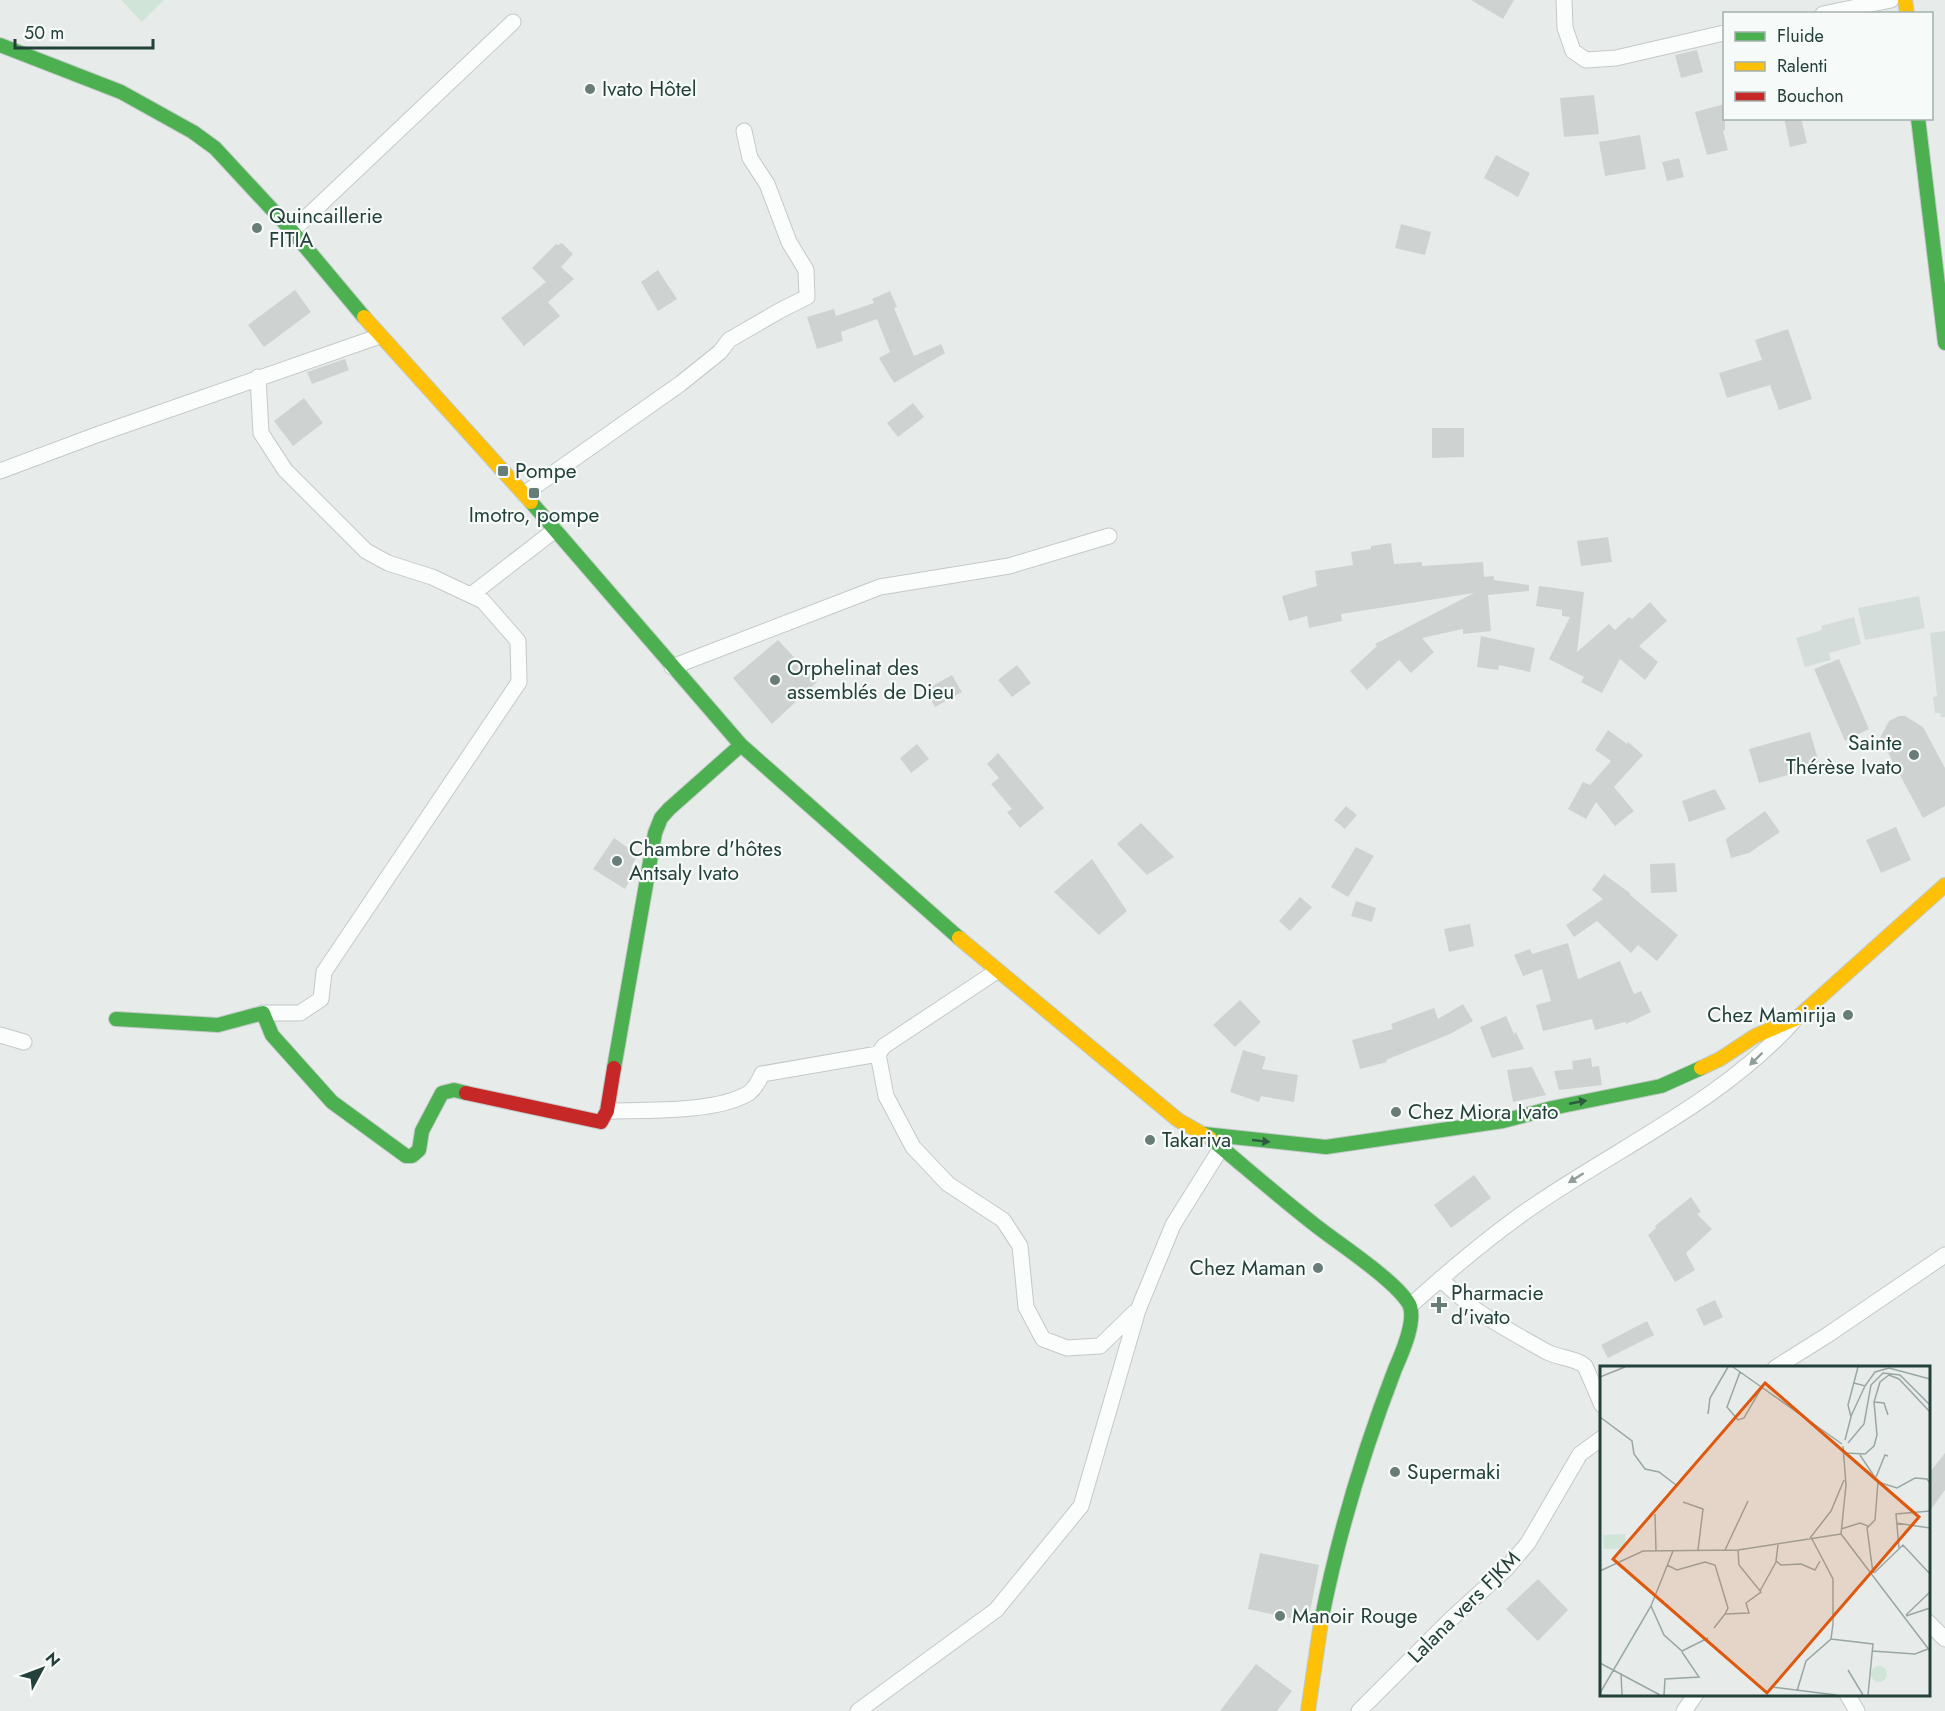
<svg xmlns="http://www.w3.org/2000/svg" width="1945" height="1711" font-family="Jost,sans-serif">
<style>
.built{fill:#d5ddda}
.green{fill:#d0e5d8}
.building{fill:#ced3d1}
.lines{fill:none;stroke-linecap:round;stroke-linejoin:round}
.street-casing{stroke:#c4c9c7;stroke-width:17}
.fast-casing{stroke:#c2cac7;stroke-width:16}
.slow-casing{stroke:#c2cac7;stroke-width:16}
.jam-casing{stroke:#c2cac7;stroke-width:16}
.street{stroke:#fbfcfc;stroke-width:15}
.fast{stroke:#4caf50;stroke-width:14}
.slow{stroke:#ffc107;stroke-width:14}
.jam{stroke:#c62828;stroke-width:14}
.oneway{fill:#909e9b}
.oneway2{fill:#2e5c40}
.poi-dot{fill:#687c78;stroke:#f6faf8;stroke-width:2}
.labels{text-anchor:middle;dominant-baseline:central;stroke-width:4.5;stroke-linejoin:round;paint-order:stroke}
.poi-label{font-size:21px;fill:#24403a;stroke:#f6faf8;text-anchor:start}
.street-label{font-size:21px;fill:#24403a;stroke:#f6faf8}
.inset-road{fill:none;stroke:#99a7a4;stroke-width:1.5}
.view{fill:#de580e;fill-opacity:0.15;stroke:#de580e;stroke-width:3}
.inset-edge{fill:none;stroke:#24403a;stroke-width:3}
</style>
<rect width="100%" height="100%" fill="#e7ecea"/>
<!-- built -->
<path class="built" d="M1919 596 1925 628 1865 640 1858 608Z
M1854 617 1861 644 1829 653 1831 660 1805 667 1796 638 1822 630 1821 626Z
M1945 631V717H1941L1940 713H1935L1933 697 1937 696 1930 633Z"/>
<!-- green -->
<path class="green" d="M121 0H164L142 22Z"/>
<!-- building -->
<path class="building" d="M1471 0H1514L1503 19Z
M1697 50 1703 72 1681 78 1675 55Z
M1594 95 1599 134 1564 137 1560 98Z
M1725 104V130L1723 131 1728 150 1707 155 1695 112Z
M1784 118H1801L1807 143 1790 147Z
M1640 135 1646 169 1605 176 1599 142Z
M1496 155 1530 173 1518 197 1484 178Z
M1679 158 1684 177 1667 181 1662 162Z
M1401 224 1431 232 1425 255 1395 248Z
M562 243 573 254 561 267 574 279 548 302 560 316 524 346 501 318 546 282 532 268 556 244 558 245Z
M658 270 677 299 658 311 641 282Z
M295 290 311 312 264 347 248 325Z
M890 291 897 307 894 308 914 356 941 344 945 353 894 383 879 358 890 352 877 319 841 332 843 341 817 349 807 317 834 309 836 316 874 303 872 299Z
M1788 329 1812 399 1779 410 1770 385 1727 398 1719 373 1762 360 1755 340Z
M345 359 349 370 312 384 307 372Z
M304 398 323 423 293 446 274 421Z
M913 403 924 417 898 437 887 423Z
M1432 428H1464V457L1432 458Z
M1608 537 1612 562 1581 566 1577 541Z
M1391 543 1394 564 1422 562V566L1483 562 1484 577 1494 576V580L1529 585V591L1488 595 1491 631 1463 634V629L1422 638 1434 652 1411 673 1399 660 1367 690 1350 671 1377 646 1375 644 1474 593 1341 614 1342 621 1309 628 1307 616 1289 621 1282 596 1317 586 1315 571 1353 565 1351 552 1371 549V546Z
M1539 586 1584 592 1577 652 1609 624 1615 630 1629 617 1632 619 1650 602 1667 621 1639 646 1658 662 1645 680 1620 659 1602 693 1581 682 1584 677 1549 659 1570 617 1562 616V610L1536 606Z
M1481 636 1535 648 1530 672 1499 665 1498 670 1477 667Z
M778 640 817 682 772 724 733 678Z
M1839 659 1869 729 1845 741 1814 669Z
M1017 665 1031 683 1012 697 998 680Z
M952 675 962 692 935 707 925 690Z
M1899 716H1905L1923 727 1945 768V806L1923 818 1880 738 1889 721Z
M1608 730 1627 744 1628 742 1643 755 1614 787 1634 811 1615 826 1596 802 1586 819 1568 809 1583 782 1590 785 1611 761 1595 750Z
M1810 732 1820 766 1759 783 1749 749Z
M917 744 929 759 911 773 900 758Z
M998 753 1044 808 1020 828 1007 812 1012 809 991 784 999 778 987 764Z
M1715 789 1726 809 1689 822 1682 801Z
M1346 806 1357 815 1345 829 1334 820Z
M1765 811 1780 832 1749 853 1731 858 1726 840 1727 838Z
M1141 823 1174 857 1147 875 1117 844Z
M1896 827 1911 860 1881 873 1866 840Z
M614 838 638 855 631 867 635 870 625 889 593 869Z
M1356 847 1374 856 1348 897 1331 887Z
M1092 859 1127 911 1099 935 1054 892Z
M1675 863 1677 892 1651 893 1650 864Z
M1604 874 1631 894H1629L1678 935 1657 961 1638 945 1631 953 1597 921 1574 937 1566 925 1603 899 1592 890Z
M1300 897 1312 907 1290 931 1279 921Z
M1356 901 1376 908 1372 922 1351 916Z
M1470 924 1474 946 1449 952 1444 929Z
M1568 943 1578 979 1620 961 1634 994 1641 991 1651 1012 1626 1024 1625 1022 1595 1030 1592 1019 1543 1031 1536 1005 1551 1001 1542 969 1523 976 1514 955 1530 949 1532 954Z
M1240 1000 1261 1022 1235 1047 1213 1025Z
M1463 1004 1473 1021 1450 1034 1386 1060 1387 1062 1360 1069 1352 1040 1393 1029 1391 1024 1434 1008 1438 1019Z
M1506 1016 1514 1034 1516 1032 1524 1049 1492 1058 1480 1027Z
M1243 1050 1266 1057 1262 1069 1298 1075 1294 1102 1261 1096 1259 1102 1230 1092Z
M1591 1058 1592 1067 1599 1066 1602 1085 1559 1090 1554 1071 1573 1069 1572 1061Z
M1532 1067 1546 1095 1513 1102 1507 1070Z
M1474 1175 1491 1198 1451 1228 1434 1205Z
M1691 1197 1701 1212 1697 1214 1712 1229 1686 1253 1695 1270 1675 1282 1648 1235 1656 1228 1655 1226Z
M1715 1300 1723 1317 1704 1326 1696 1309Z
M1647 1321 1654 1335 1608 1358 1601 1345Z
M1945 1453V1490L1929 1512V1473Z
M1260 1553 1319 1565 1308 1622 1248 1609Z
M1538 1579 1568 1610 1538 1641 1506 1609Z
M1256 1664 1292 1691 1277 1711H1220Z"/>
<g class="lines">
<!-- street casing -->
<g class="street-casing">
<path id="street" d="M1564 0 1565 28 1573 51 1586 60 1616 58 1724 33
M1823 14 1891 0
M292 231 513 22
M258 377 261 433 285 470 366 551 388 563 432 577 483 601 518 641 519 682 324 972 321 999 300 1013H263
M0 471 99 434 380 336
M524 494 680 384 720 352 729 340 781 310 807 297 806 270 789 242 767 184 750 158 744 131
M471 595 555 530
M672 667 880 587 1009 566 1109 536
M997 971 884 1046 878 1054 886 1096 913 1147 948 1184 1003 1220 1020 1246 1026 1307 1043 1339 1067 1348 1100 1346 1135 1312
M0 1035 24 1042
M607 1111C646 1110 716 1113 749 1093 755 1088 759 1081 762 1074L878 1054
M1440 1279C1453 1290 1465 1302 1479 1312 1500 1326 1524 1339 1547 1352 1559 1358 1576 1358 1585 1366L1602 1405
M1410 1306C1451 1269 1493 1233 1538 1203 1625 1144 1722 1100 1793 1022
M1775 1368 1829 1334 1945 1255
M1928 1622 1945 1639
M1847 1694 1857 1711
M858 1711 996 1610 1081 1506 1138 1310 1173 1225 1221 1148
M1359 1711 1451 1619 1506 1569 1528 1543 1580 1454 1602 1438
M1684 1711 1696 1694"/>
</g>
<!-- fast casing -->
<g class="fast-casing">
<path id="fast" d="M0 45 121 92 193 132 215 148 292 231 364 317
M1918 118 1945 343
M531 502 741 745 959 938
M116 1019 218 1025 263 1013 272 1035 332 1102 406 1156H412L419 1150 422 1131 442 1093 454 1090 466 1093
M614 1068 655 833 661 818 669 809 741 745
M1204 1134 1326 1147 1503 1121 1552 1108 1661 1086 1701 1068
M1210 1138C1245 1167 1279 1197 1315 1225 1339 1244 1395 1280 1409 1304 1417 1320 1402 1353 1395 1369 1363 1452 1338 1535 1321 1622"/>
</g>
<!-- slow casing -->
<g class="slow-casing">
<path id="slow" d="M1905 0 1907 14
M364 317 531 502
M959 938 1178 1120 1210 1138
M1701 1068 1720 1059 1755 1036 1797 1018 1945 885
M1308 1711 1321 1622"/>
</g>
<!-- jam casing -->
<g class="jam-casing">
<path id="jam" d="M466 1093 601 1122 607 1111 614 1068"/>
</g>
<!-- street -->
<use href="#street" class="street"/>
<!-- fast -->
<use href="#fast" class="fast"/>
<!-- slow -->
<use href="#slow" class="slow"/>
<!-- jam -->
<use href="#jam" class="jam"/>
</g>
<!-- one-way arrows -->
<defs><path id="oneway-solid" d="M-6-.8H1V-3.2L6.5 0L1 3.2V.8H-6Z" transform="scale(1.5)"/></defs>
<g class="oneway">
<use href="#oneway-solid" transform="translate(1756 1059) rotate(136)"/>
<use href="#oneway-solid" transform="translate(1576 1178) rotate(148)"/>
</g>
<g class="oneway2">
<use href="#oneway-solid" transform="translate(1578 1102) rotate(-11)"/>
<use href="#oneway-solid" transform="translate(1261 1141) rotate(6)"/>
</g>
<!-- markers -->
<g class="poi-dot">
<circle cx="590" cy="89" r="6"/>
<circle cx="257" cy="228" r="6"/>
<rect x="497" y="465" width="12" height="12" rx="3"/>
<rect x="528" y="487" width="12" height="12" rx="3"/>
<circle cx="775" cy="680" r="6"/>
<circle cx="1914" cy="755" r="6"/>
<circle cx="617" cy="861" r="6"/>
<circle cx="1848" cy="1015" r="6"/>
<circle cx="1396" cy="1112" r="6"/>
<circle cx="1150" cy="1140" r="6"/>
<circle cx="1318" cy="1268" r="6"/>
<path d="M1436 1296h6v6h6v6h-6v6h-6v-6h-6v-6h6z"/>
<circle cx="1395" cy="1472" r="6"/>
<circle cx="1280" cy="1616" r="6"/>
</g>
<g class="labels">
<!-- poi labels -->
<g class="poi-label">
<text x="602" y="89">Ivato Hôtel</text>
<text x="269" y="216">Quincaillerie<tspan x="269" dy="24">FITIA</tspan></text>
<text x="515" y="471">Pompe</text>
<text x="534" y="515" text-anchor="middle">Imotro, pompe</text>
<text x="787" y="668">Orphelinat des<tspan x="787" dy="24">assemblés de Dieu</tspan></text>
<text x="1902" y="743" text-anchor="end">Sainte<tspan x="1902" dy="24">Thérèse Ivato</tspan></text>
<text x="629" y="849">Chambre d'hôtes<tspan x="629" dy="24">Antsaly Ivato</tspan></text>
<text x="1836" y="1015" text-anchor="end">Chez Mamirija</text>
<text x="1408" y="1112">Chez Miora Ivato</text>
<text x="1162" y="1140">Takariva</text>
<text x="1306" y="1268" text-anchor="end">Chez Maman</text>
<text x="1451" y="1293">Pharmacie<tspan x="1451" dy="24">d'ivato</tspan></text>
<text x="1407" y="1472">Supermaki</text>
<text x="1292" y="1616">Manoir Rouge</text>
</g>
<!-- street labels -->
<g class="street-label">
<text transform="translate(1464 1607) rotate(-45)">Lalana vers FJKM</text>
</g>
</g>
<!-- overview -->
<g transform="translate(1600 1366)">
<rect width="330" height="330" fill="#e7ecea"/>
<path d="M25 168 26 182 4 183 3 169ZM271 308a8 8 0 1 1 16 0a8 8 0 1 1-16 0Z" fill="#d0e5d8"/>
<path class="inset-road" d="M133 1 242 78M140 6 127 41 138 54 144 52 162 21M0 11 25 1M254 17 265 20 275 6 289 2 330 13M274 36 284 37 288 49M108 48 110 32 128 1M251 50 265 20M0 51 32 75 34 88 45 103 59 106 76 119M245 74 251 51 248 39 258 1M248 77 264 58 271 19 283 7 300 9 330 39M245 87 265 88 274 80 277 69 274 36 280 16 289 9 299 13 330 46M260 89 278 116 275 154 267 162 273 207M276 111 285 89 288 90M278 116 297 122 315 112 327 113 330 117M83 136 103 143 98 184M55 148 56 184M296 157 330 162M241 163 260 157 268 160M241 168 330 285M241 168 246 119 243 80M210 172 231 145 244 114M178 179 176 195 181 199 201 198 215 204 220 195M299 182 296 148 330 145M125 184 148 135M67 199 77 204 105 196 115 199 128 242 125 248M0 205 43 185 138 184 241 168M274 207 303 179 330 208M160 225 176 196M51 240 64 269 82 285 108 272M306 249 330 226M306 250 330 242M114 262 125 248 149 247 146 237 161 226 139 199 138 184M231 273 273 278 268 329M272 285 315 288 328 283M0 297 60 329M248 304 263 329M21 307 22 329M172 321 236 329M197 325 206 295 231 273 233 258V213L212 173M0 327 51 240 73 185M64 329 65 313 99 311 82 286"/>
<path class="view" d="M165 17 319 151 167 327 13 193Z"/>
<rect width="330" height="330" class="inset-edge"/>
</g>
<!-- legend -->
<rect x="1723" y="12" width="210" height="108" fill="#f6faf8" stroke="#a2b0ac" stroke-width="1.5"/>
<rect x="1735" y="32" width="30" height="9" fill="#4caf50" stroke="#a2b0ac" stroke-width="1.5"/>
<text x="1777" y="42" font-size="18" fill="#24403a">Fluide</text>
<rect x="1735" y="62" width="30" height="9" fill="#ffc107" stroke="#a2b0ac" stroke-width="1.5"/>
<text x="1777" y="72" font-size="18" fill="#24403a">Ralenti</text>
<rect x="1735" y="92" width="30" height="9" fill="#c62828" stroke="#a2b0ac" stroke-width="1.5"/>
<text x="1777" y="102" font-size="18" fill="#24403a">Bouchon</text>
<!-- north arrow -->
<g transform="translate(42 1669) rotate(49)" stroke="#f6faf8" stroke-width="4.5" paint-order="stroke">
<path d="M0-4.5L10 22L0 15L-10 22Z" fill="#24403a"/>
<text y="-9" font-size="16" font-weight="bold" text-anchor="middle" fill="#24403a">N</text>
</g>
<!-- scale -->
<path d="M15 39v9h138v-9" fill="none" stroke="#24403a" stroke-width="3"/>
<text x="24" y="39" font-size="18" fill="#24403a" stroke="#f6faf8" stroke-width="4.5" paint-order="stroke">50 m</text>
</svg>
